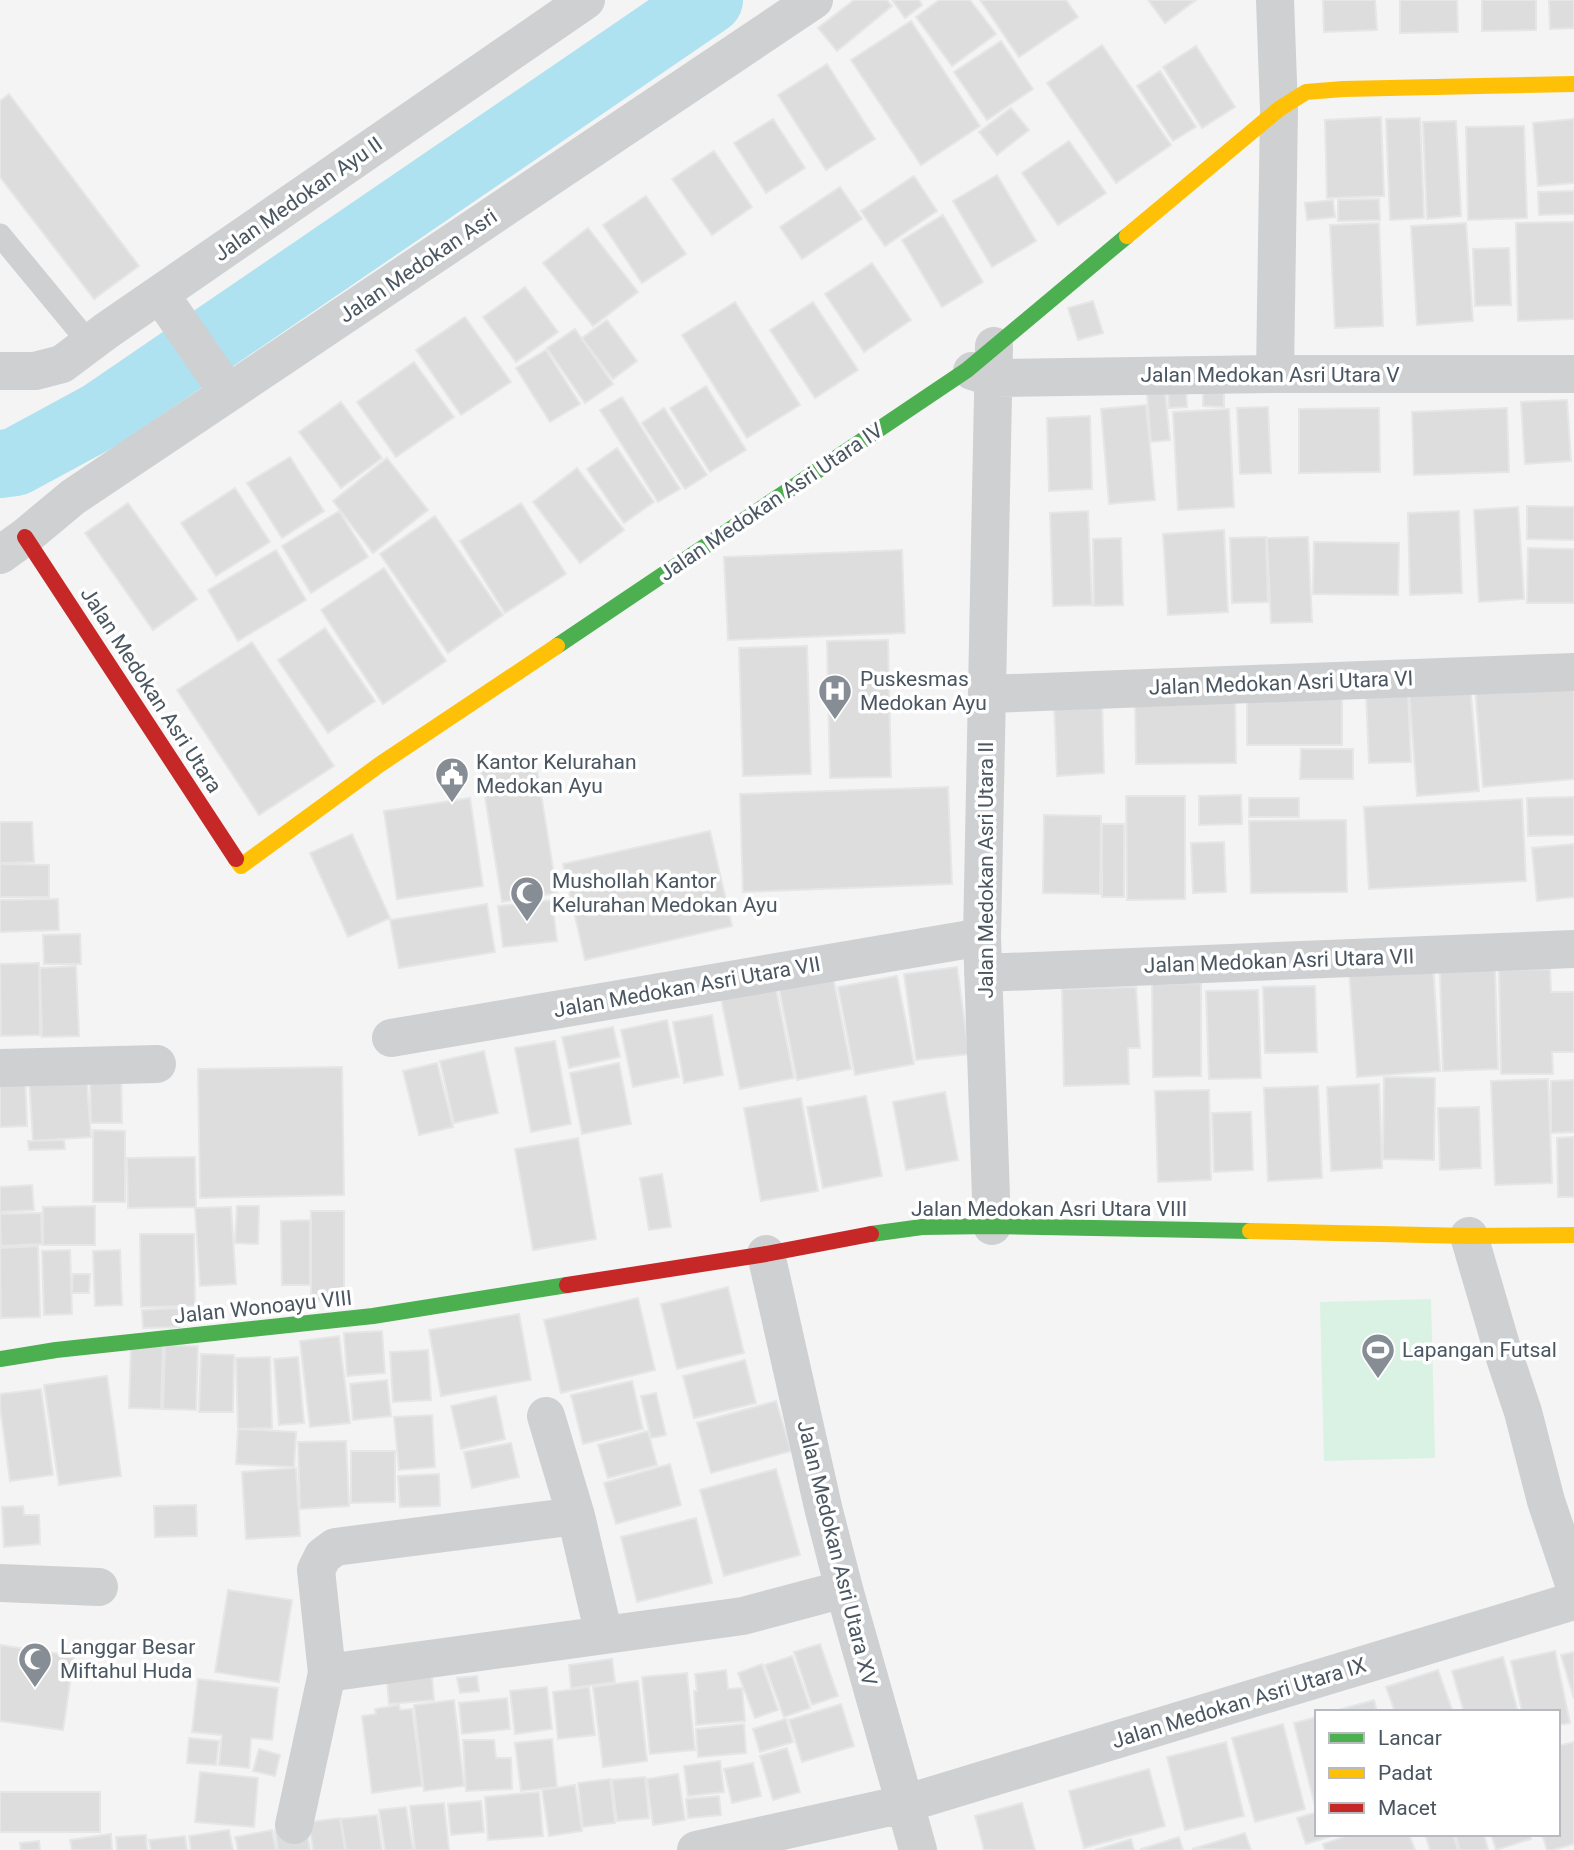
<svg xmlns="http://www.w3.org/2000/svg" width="1574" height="1850" font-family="Roboto,sans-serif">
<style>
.green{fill:#d9f2e3}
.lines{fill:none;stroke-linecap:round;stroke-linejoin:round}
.river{stroke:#aee2f0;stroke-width:68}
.building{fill:#ddddde;stroke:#e5e6e7;stroke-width:2}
.lane{stroke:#ced0d2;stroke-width:23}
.street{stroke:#ced0d2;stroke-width:38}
.fast{stroke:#4caf50;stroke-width:16}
.slow{stroke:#ffc107;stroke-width:16}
.jam{stroke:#c62828;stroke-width:16}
.labels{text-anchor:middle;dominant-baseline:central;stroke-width:7;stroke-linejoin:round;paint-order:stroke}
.street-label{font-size:21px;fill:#4a5661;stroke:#fff}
.poi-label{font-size:21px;fill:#4a5661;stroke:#fff;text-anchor:start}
</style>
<rect width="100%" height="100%" fill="#f4f4f4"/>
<!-- green -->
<path class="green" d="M1431 1299 1435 1458 1324 1461 1320 1302Z"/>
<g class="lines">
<!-- river -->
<path class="river" d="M0 464 15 462 100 416 709 0"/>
</g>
<!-- building -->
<path class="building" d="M854 0H887L892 6 837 51 818 28Z
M892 0H919L922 5 905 18Z
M939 0H970L996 34 952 66 916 17Z
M980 0H1066L1078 17 1019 57Z
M1148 0H1196L1165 23Z
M1323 0H1375L1377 30 1324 32Z
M1400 0H1457L1458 32 1400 33Z
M1482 0H1536V30L1482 31Z
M1549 0H1574V28L1550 29Z
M911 21 980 126 921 165 851 60Z
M1001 41 1033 89 987 120 954 72Z
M1102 45 1171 145 1116 183 1047 83Z
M1196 46 1235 107 1202 128 1163 67Z
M827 64 875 139 826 170 778 95Z
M1160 71 1196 127 1173 141 1137 86Z
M9 94 139 266 94 299 0 177V101Z
M1011 108 1029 130 997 155 979 132Z
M1381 117 1384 196 1327 198 1325 120Z
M1420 118 1424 218 1390 220 1386 119Z
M773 119 805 168 766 193 734 143Z
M1574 119V183L1538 186 1533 123Z
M1456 121 1461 216 1427 219 1423 122Z
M1524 126 1527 218 1468 220 1466 127Z
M1069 141 1106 193 1058 225 1022 173Z
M714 151 752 207 712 235 672 179Z
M997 175 1036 241 992 267 953 201Z
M914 176 937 211 885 246 861 211Z
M840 187 862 219 802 259 780 227Z
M1574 191V214L1539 215 1538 192Z
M646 196 686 254 642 283 603 225Z
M1379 199 1380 220 1338 221V200Z
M1333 200 1335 217 1307 220 1305 203Z
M943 215 983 282 942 307 902 240Z
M1574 222V319L1518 321 1516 223Z
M1379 223 1383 326 1335 328 1330 225Z
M1466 223 1473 321 1417 325 1411 226Z
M588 228 638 292 593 326 543 263Z
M1509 248 1511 305 1475 306 1473 249Z
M872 263 911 320 864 352 825 294Z
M525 287 558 332 516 362 483 317Z
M1093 301 1103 333 1078 340 1068 308Z
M735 302 800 405 747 438 682 335Z
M813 302 858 370 815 398 770 330Z
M465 317 511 382 461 415 416 350Z
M607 320 637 361 613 379 582 338Z
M575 329 613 384 585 403 547 348Z
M546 350 580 404 550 422 516 368Z
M414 362 454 417 396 457 357 402Z
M706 386 746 450 710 472 670 408Z
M1168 389H1186L1187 407 1169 408Z
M1203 390H1224V407L1203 406Z
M1165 391 1170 440 1151 442 1147 393Z
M622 397 680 489 658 502 600 410Z
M1567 400 1571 461 1525 464 1521 402Z
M341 402 382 458 341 488 299 432Z
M1146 405 1155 500 1109 504 1101 409Z
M1268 407 1271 473 1240 474 1237 408Z
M664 408 707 475 685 489 642 423Z
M1379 408 1380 472 1299 473V409Z
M1507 408 1509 472 1414 475 1412 412Z
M1229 409 1234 507 1178 510 1173 412Z
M1090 416 1092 489 1049 491 1047 418Z
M617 448 654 502 624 523 587 469Z
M290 457 324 511 282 538 247 483Z
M387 458 428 510 373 553 333 501Z
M577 468 624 530 580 563 533 502Z
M235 488 270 542 216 576 181 523Z
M128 503 197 599 153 630 85 533Z
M521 503 566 574 505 613 460 541Z
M1527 506 1574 507V540L1527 539Z
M1518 507 1524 599 1479 602 1474 510Z
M339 511 368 557 311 593 282 546Z
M1088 511 1092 605 1053 606 1050 513Z
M1459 511 1462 593 1410 595 1408 513Z
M435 516 503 615 448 653 380 554Z
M1224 530 1228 612 1168 615 1163 534Z
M1266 537 1268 602 1232 603 1230 538Z
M1308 537 1312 622 1271 623 1267 538Z
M1121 538 1123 605 1094 606 1093 539Z
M1314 542 1399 543 1398 595 1313 594Z
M1528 548 1574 549V603H1527Z
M276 550 306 600 238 641 208 590Z
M902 550 905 633 728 640 724 557Z
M384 568 446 661 383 704 321 610Z
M325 628 375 701 328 733 278 660Z
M888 640 891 777 830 778 827 641Z
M252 642 334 766 259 815 177 690Z
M807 646 811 774 743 776 739 648Z
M1470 683 1479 791 1417 796 1409 689Z
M1475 686 1574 689V779L1483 787Z
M1247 689H1342V745H1247Z
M1408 692 1411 762 1369 763 1366 693Z
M1235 695 1236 763 1136 764 1135 696Z
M1102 702 1104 773 1057 776 1054 704Z
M1301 749H1353V779H1300Z
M535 757 557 893 502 902 480 766Z
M948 787 952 884 743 892 740 794Z
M1241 795 1242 824 1199 825V796Z
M1126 796H1185V899L1127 900Z
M1574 797V835L1528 836 1527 798Z
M470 798 483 886 397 899 384 811Z
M1249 798H1299V817H1249Z
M1522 799 1526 881 1369 889 1364 807Z
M1044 815 1101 816 1100 894 1043 893Z
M1346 820 1347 892 1251 893 1249 821Z
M0 822H32L34 862 0 863Z
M1102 824H1124V897H1102Z
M710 831 732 926 585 960 563 864Z
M352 834 390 918 348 937 310 853Z
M1224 842 1226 892 1193 893 1191 843Z
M1574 844V897L1537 901 1532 848Z
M0 864 49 865V897H0Z
M58 899 59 930 0 932V900Z
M552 900 557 941 503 947 498 906Z
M487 904 495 952 399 968 390 920Z
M80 934 81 964H44L43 935Z
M39 963 40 1035 1 1036 0 964Z
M1433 965 1440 1071 1357 1077 1349 971Z
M76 966 79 1036 42 1037 40 968Z
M957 967 969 1054 916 1060 904 974Z
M1550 969 1551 992H1574V1052H1552L1553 1074H1501L1499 970Z
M1495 970 1498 1069 1443 1071 1440 972Z
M897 976 914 1064 855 1075 838 987Z
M833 977 851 1069 797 1080 779 988Z
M774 979 794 1078 740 1089 719 989Z
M1201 983V1076L1153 1077 1152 984Z
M1315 986 1317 1052 1265 1053 1263 987Z
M1136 987 1140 1048H1128L1129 1084 1064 1086 1062 989Z
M1258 990 1261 1078 1209 1079 1206 991Z
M712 1015 723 1075 684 1083 673 1022Z
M667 1020 679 1077 633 1087 621 1030Z
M613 1027 620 1057 569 1068 562 1037Z
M555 1041 571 1124 531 1132 515 1048Z
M484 1051 498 1113 454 1123 440 1061Z
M437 1063 453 1127 419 1135 403 1071Z
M619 1063 631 1124 582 1134 570 1073Z
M342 1067 344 1195 200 1198 198 1069Z
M86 1072 91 1137 33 1141 29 1076Z
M121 1072 122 1123H91L90 1073Z
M25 1075 27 1126 0 1127V1076Z
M1384 1077 1435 1078 1434 1160 1383 1159Z
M1548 1079 1552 1183 1495 1185 1491 1081Z
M1574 1080V1132L1551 1133V1081Z
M1379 1084 1382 1168 1331 1171 1327 1087Z
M1318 1086 1322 1178 1268 1181 1264 1088Z
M1209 1090 1211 1180 1158 1182 1155 1091Z
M945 1092 958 1160 906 1170 893 1102Z
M866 1096 882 1176 823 1188 807 1107Z
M801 1098 818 1191 761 1201 744 1108Z
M1479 1107 1481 1168 1440 1170 1438 1108Z
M1251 1112 1253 1170 1214 1172 1212 1113Z
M93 1130 125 1131V1202H93Z
M1574 1137V1197H1558L1557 1138Z
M578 1138 596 1239 533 1250 515 1149Z
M64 1140 65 1149 29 1150 28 1141Z
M195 1157 196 1207 128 1208 127 1158Z
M662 1174 671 1227 649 1230 640 1178Z
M32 1185 34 1210 0 1212V1187Z
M95 1206V1245H43V1207Z
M237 1206H259L258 1244 235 1243Z
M231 1207 236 1284 200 1286 195 1208Z
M311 1211H344V1300L311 1301Z
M41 1213 42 1244 1 1246 0 1214Z
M310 1220V1285H282L281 1221Z
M140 1234H194L195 1306 141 1307Z
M38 1246 40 1317 1 1318 0 1248Z
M70 1250 72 1314 44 1315 42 1251Z
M120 1250 122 1305 95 1306 93 1251Z
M73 1274H90L89 1293H72Z
M728 1287 744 1353 677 1369 661 1304Z
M638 1298 655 1370 561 1393 544 1320Z
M179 1308 180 1327 143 1328 142 1310Z
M519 1314 531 1380 441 1396 429 1330Z
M382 1331 385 1373 347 1376 344 1333Z
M339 1336 350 1423 310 1427 300 1341Z
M165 1345 198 1346 196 1410 163 1409Z
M131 1346H163L161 1409 129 1408Z
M428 1350 431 1400 393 1402 390 1352Z
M201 1354 234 1355 233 1412H199Z
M270 1357 272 1428 238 1429 236 1358Z
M298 1357 304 1423 279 1425 274 1359Z
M745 1360 756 1403 694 1418 683 1376Z
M107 1376 121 1476 59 1485 44 1385Z
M387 1380 391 1416 353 1420 350 1384Z
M632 1381 643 1429 583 1444 571 1395Z
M41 1389 53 1475 10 1481 0 1406V1394Z
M656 1393 666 1435 651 1438 641 1396Z
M496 1396 505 1439 461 1449 451 1406Z
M776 1401 791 1451 711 1473 697 1423Z
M432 1415 435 1467 399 1470 394 1417Z
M238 1429 296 1432 294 1467 236 1464Z
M648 1431 657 1465 608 1478 598 1445Z
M346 1441 349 1506 300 1509 298 1442Z
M511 1443 519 1477 472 1488 464 1452Z
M351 1451H395V1502L351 1503Z
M670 1464 681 1505 616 1524 604 1483Z
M296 1468 300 1536 246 1539 242 1472Z
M776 1469 800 1555 724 1576 700 1490Z
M439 1474 440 1506 400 1507 398 1476Z
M196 1505 197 1536 155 1537 154 1506Z
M23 1506 24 1515H39L40 1544 4 1547 2 1507Z
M696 1518 712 1583 637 1602 621 1537Z
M228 1590 292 1600 279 1682 215 1672Z
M820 1644 838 1696 812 1705 794 1652Z
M0 1645 74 1656 63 1730 0 1721Z
M1555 1651 1570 1723 1558 1725V1712H1522L1511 1661Z
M1574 1652V1699L1561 1655Z
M792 1656 810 1708 784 1717 765 1665Z
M1503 1657 1518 1712H1464L1452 1671Z
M612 1659 615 1682 571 1688 569 1665Z
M762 1664 778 1710 755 1718 738 1673Z
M726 1670 728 1689 742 1688 745 1721 696 1725 694 1691H697L695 1674Z
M1438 1670 1453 1712H1395L1386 1687Z
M687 1673 695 1750 650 1754 642 1677Z
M477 1676 479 1691 460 1693 457 1678Z
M432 1677 434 1700 389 1704 387 1681Z
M198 1679 278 1688 272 1740 251 1738 249 1768 219 1765 222 1735 192 1732Z
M638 1681 647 1761 603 1767 593 1687Z
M547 1687 552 1729 515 1734 510 1691Z
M589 1687 595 1735 558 1739 553 1692Z
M507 1698 510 1729 462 1734 459 1703Z
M454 1700 464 1786 424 1791 414 1705Z
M1374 1700 1377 1712H1338V1710Z
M841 1704 854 1746 802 1762 789 1720Z
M399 1705 400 1710 412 1709 422 1786 372 1793 362 1716 376 1714 375 1709Z
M1317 1717V1805L1315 1806 1294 1723Z
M786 1719 793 1742 760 1752 753 1729Z
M744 1724 746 1753 698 1757 696 1729Z
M1283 1724 1305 1809 1255 1822 1232 1738Z
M189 1738 219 1741 216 1765 187 1763Z
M552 1739 557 1787 521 1791 515 1743Z
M463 1740H494L496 1758H511L512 1789 466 1791Z
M1226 1742 1244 1816 1185 1830 1167 1757Z
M1574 1742V1844L1552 1850H1547L1542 1834H1558V1746Z
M787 1748 800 1792 773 1800 760 1756Z
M259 1749 280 1755 275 1776 253 1771Z
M720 1761 724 1792 688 1796 684 1766Z
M753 1763 761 1796 732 1803 724 1769Z
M1149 1769 1165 1826 1084 1848 1069 1791Z
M200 1772 258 1778 254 1827 195 1822Z
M678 1774 685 1820 653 1825 647 1779Z
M645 1777 649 1818 617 1821 612 1780Z
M610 1779 615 1823 583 1827 578 1783Z
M575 1785 582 1831 549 1836 542 1790Z
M0 1792H100V1832H0Z
M539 1792 543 1836 488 1840 485 1797Z
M719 1796 721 1815 688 1818 686 1799Z
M481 1801 484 1832 451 1835 448 1804Z
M444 1803 449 1850H415L410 1806Z
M1022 1803 1035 1850H984L975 1816Z
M406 1807 413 1850H385L379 1810Z
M1317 1812V1834H1332V1836L1306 1844 1297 1818Z
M377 1815 382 1850H346L341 1819Z
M340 1818 345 1850H313L309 1822Z
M306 1826 310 1850H278L275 1831Z
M229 1830 233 1850H191L189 1836Z
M272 1830 276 1850H238L235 1837Z
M1245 1833 1251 1850 1192 1849Z
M111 1834 112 1850H72L70 1840Z
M1352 1834H1409L1415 1850H1325L1323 1844Z
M1425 1834H1453L1458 1850H1430Z
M1455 1834H1484L1488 1850H1460Z
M1491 1834H1530L1531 1839 1496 1850Z
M146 1835 147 1850H117L116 1837Z
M185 1836 187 1850H151L149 1840Z
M1179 1837 1183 1850H1141V1849Z
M1131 1839 1134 1850H1095Z
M39 1841 40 1850H21L20 1843Z"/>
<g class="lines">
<!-- lane -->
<path class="lane" d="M0 235 90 344"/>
<!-- street -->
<path class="street" d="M1275 0 1279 109 1275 374
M160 294 228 393
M0 371H35L62 364 106 331 586 0
M972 371 995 378 1275 374H1574
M0 555 25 537 73 497 814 0
M988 694 1574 672
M983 973 1574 949
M391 1038 982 937
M0 1068 157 1064
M992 1226 982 937 994 346
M1469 1236 1503 1352 1523 1412 1546 1501 1574 1584
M766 1254 823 1507 844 1589 918 1850
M546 1416 576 1516 604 1635
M0 1583 99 1587
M327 1673 743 1616 844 1589
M294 1825 327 1673 316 1570 323 1556 335 1547 576 1516
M696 1850 904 1804 1574 1601"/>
<!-- fast -->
<path class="fast" d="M557 646 967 370 1127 236
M871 1234 922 1227 992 1226 1250 1231
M0 1359 56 1350 373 1316 567 1285"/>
<!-- slow -->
<path class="slow" d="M1127 236 1279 109 1306 92 1343 89 1574 84
M236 859 241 866 379 765 557 646
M1250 1231 1469 1236 1574 1235"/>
<!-- jam -->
<path class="jam" d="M25 537 236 859
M567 1285 766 1254 871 1234"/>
</g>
<!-- icons -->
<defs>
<g id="hospital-pin" transform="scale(1.75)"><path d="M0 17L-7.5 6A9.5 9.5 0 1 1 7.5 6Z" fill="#868d94" stroke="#fff"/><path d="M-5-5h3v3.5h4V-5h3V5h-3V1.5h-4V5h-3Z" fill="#fff"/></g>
<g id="civic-pin" transform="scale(1.75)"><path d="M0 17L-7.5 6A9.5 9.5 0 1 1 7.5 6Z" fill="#868d94" stroke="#fff"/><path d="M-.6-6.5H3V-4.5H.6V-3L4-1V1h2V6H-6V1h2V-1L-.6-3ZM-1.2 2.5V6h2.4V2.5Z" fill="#fff"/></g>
<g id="mosque-pin" transform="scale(1.75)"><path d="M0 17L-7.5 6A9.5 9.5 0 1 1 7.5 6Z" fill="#868d94" stroke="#fff"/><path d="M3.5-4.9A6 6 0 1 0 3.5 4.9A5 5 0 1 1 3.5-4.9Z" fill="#fff"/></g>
<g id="stadium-pin" transform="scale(1.75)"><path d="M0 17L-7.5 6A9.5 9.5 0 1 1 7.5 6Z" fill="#868d94" stroke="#fff"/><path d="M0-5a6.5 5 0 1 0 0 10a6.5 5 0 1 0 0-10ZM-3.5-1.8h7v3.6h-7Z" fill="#fff"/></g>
</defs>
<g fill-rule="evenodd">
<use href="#hospital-pin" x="835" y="691"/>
<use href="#civic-pin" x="452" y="774"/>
<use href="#mosque-pin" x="527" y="893"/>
<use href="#stadium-pin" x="1378" y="1350"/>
<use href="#mosque-pin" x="35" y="1659"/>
</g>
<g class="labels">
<!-- street labels -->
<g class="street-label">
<text transform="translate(298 199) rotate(-35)">Jalan Medokan Ayu II</text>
<text transform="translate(418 266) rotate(-34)">Jalan Medokan Asri</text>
<text x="1270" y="375">Jalan Medokan Asri Utara V</text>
<text transform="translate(771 502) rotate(-34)">Jalan Medokan Asri Utara IV</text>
<text transform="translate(1281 683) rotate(-2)">Jalan Medokan Asri Utara VI</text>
<text transform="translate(151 690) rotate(57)">Jalan Medokan Asri Utara</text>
<text transform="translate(986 870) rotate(-90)">Jalan Medokan Asri Utara II</text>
<text transform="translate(1279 961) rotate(-2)">Jalan Medokan Asri Utara VII</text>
<text transform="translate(687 987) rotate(-10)">Jalan Medokan Asri Utara VII</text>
<text x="1049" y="1209">Jalan Medokan Asri Utara VIII</text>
<text transform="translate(263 1307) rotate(-6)">Jalan Wonoayu VIII</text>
<text transform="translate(837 1553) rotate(76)">Jalan Medokan Asri Utara XV</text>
<text transform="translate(1239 1703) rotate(-17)">Jalan Medokan Asri Utara IX</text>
</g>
<!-- poi labels -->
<g class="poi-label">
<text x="860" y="679">Puskesmas<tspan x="860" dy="24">Medokan Ayu</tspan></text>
<text x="476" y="762">Kantor Kelurahan<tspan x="476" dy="24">Medokan Ayu</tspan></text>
<text x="552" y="881">Mushollah Kantor<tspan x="552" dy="24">Kelurahan Medokan Ayu</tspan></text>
<text x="1402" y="1350">Lapangan Futsal</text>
<text x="60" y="1647">Langgar Besar<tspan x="60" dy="24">Miftahul Huda</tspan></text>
</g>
</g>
<!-- legend -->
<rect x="1315" y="1710" width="245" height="126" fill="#ffffff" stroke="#b7bbc0" stroke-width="2"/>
<rect x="1329" y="1733" width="35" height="10" fill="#4caf50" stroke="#b7bbc0" stroke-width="2"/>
<text x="1378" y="1745" font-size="21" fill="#4a5661">Lancar</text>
<rect x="1329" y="1768" width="35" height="10" fill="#ffc107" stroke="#b7bbc0" stroke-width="2"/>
<text x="1378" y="1780" font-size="21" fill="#4a5661">Padat</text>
<rect x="1329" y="1803" width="35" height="10" fill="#c62828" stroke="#b7bbc0" stroke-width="2"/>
<text x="1378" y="1815" font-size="21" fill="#4a5661">Macet</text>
</svg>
